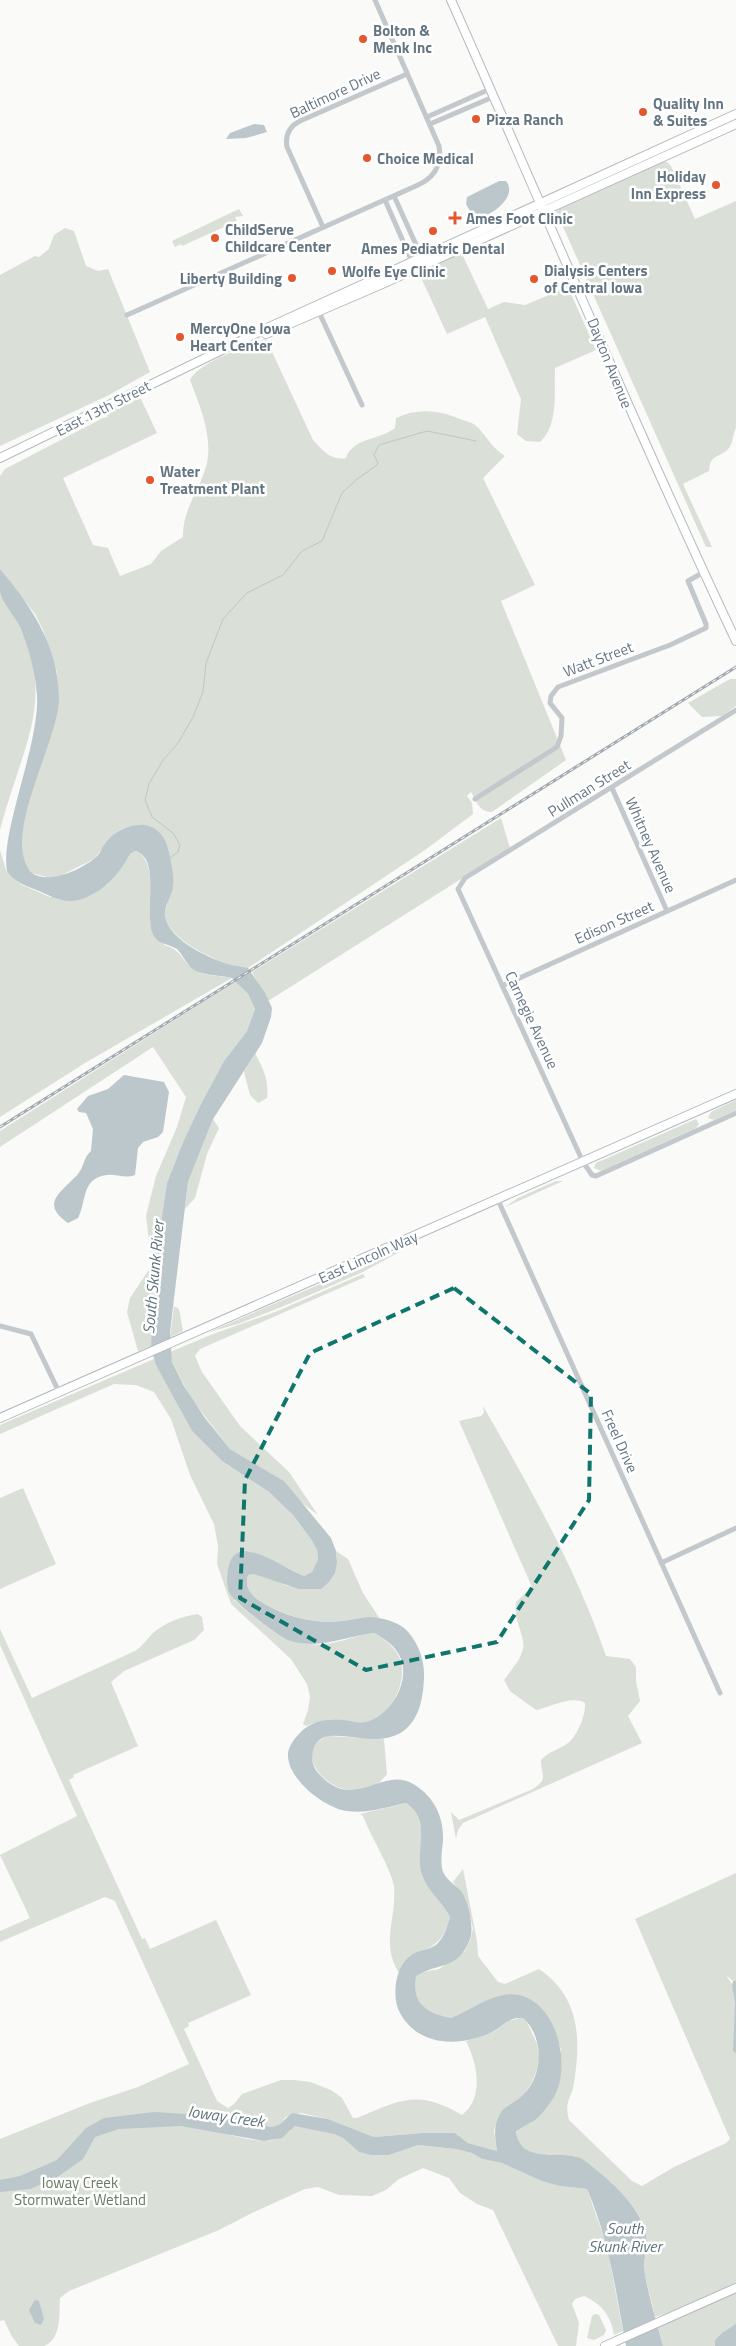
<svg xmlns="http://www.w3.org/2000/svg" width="736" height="2346" font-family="'Titillium Web',sans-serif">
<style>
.green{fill:#dadfd7}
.water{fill:#bbc7cb}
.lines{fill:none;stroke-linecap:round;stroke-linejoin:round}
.stream{stroke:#bbc7cb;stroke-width:1}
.secondary-casing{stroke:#b3babf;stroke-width:10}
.street{stroke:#c3c8cc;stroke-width:5}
.secondary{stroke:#fff;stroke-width:8}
.rail-casing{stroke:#a2aab0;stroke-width:3}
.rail{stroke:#fff;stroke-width:1;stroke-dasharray:4;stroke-linecap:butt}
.marked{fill:none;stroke:#0f766e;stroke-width:4;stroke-dasharray:10 6;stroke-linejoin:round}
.poi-dot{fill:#e4572e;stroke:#fff;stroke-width:2}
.labels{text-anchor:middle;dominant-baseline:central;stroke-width:5;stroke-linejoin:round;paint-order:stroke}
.poi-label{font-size:15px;font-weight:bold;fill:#657683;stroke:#fff;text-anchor:start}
.street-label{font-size:15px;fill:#657683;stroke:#fff}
.park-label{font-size:15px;fill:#687a64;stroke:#fff}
.water-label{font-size:16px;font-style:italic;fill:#60757c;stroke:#fff}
</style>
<rect width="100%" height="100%" fill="#fafaf8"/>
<!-- green -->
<path class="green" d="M660 161 667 162 671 166 695 219 736 201V428C733 433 733 443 729 448 721 458 710 453 709 471L683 484 712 547H706L556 211 560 207Z
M239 209 243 216 235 217 237 221 182 246 181 244 175 247 172 241Z
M65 228 74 231 86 266 98 271 108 269 150 372 107 396 0 446V275L35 256 39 257 49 249 54 235Z
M461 252 488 309 504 302 525 305 566 288 565 285H567L596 350 555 368C554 392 559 425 540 442L526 441 517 434 521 399 485 317 447 334 418 271Z
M266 339 313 440C322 450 331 461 346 458 353 437 381 440 395 428L396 418C418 408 438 410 460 419 465 421 471 422 475 425 487 435 489 446 505 456L483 478 535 585 501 601 566 760 492 812C479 812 477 802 471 792L467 796 472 803 473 814 425 850 248 968C240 966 229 965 222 962 205 955 166 936 165 915 165 910 168 904 168 900 172 872 173 858 160 833L130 826 122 829 110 839 94 859 58 877 50 878 32 873 24 864 18 829 59 699 57 672 43 630 35 614 0 569V476L5 469 103 418 108 417 106 413 139 395 157 433 63 478 93 545 108 548 120 576 151 564 161 551 183 537C182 511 199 491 206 467 214 439 200 406 190 380 200 361 246 347 266 339Z
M0 593C65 690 26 732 0 830Z
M730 679H736V706L722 716 702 717 688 703Z
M501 818 510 848 268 1001 252 972Z
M0 850 6 870 14 878 22 885 50 897 107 885 130 854 135 851C156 856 152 907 150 924L164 945C183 950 181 961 194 969 204 977 220 975 232 978L85 1063 0 1117Z
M236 981 248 994 255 1009 247 1031 224 1061 201 1104 183 1142 167 1183 158 1242 159 1265 152 1302 151 1346 138 1351 127 1312 130 1298 152 1265 146 1216 156 1176 177 1127 186 1097 153 1047 0 1147V1131Z
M255 1053C263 1068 269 1080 267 1098L258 1103 250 1095 244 1072Z
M736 1100V1110L714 1120 708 1118 711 1112Z
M213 1119 219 1128 207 1154 195 1198 185 1209 188 1182Z
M696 1119 699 1124 696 1128 601 1171 594 1168 596 1163Z
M556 1181H563L505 1207 518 1198Z
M397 1251H401L363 1272 284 1306 238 1324 209 1332Z
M363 1274 365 1277 200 1349 195 1356 202 1372 240 1426 289 1472 318 1515 298 1500 284 1481 230 1449 191 1398 172 1362 170 1352 213 1334 275 1312Z
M174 1306 179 1309 183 1331 170 1337Z
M154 1359 192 1431 222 1461 269 1492 293 1515 311 1539 317 1550 318 1559 312 1572 304 1576 259 1555 234 1600C260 1622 288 1649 325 1644 342 1642 357 1635 374 1633 391 1643 404 1655 402 1675 400 1698 382 1726 355 1723 338 1722 323 1718 306 1726L303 1724 308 1710 310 1697 307 1684 291 1659 231 1604 217 1564 218 1546 214 1524 190 1475 171 1419 154 1392 136 1385 114 1384 0 1434V1425Z
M483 1406C529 1486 576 1568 606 1656L630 1659 636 1667V1681L640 1701 628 1716 642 1743 463 1823 458 1830 456 1839 451 1812 459 1820 533 1789C549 1778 541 1777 541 1760 549 1751 559 1750 568 1743 578 1735 586 1714 585 1703 572 1695 551 1707 536 1710L510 1691 504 1680C510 1671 521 1660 523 1649 526 1636 513 1622 516 1602L532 1587 459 1421 481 1416 484 1413Z
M23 1488 56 1564 0 1589V1498Z
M336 1551 348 1559 363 1593 380 1619C368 1617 357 1620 345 1621 314 1624 290 1618 263 1603 252 1597 244 1588 248 1575 262 1571 275 1581 288 1586L337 1562Z
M198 1614 202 1617 204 1630 194 1640 124 1671 111 1682 138 1746 73 1775 74 1777 69 1780 142 1939 145 1938 150 1949 216 1920 251 1995 188 2023 189 2026 184 2029 217 2101 228 2108 234 2104 242 2094 281 2080H294L310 2082 331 2090 342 2098 353 2118H357C401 2100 417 2089 462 2115 485 2097 477 2063 466 2041L495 2031 509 2021 520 2018 526 2020 537 2044 539 2057 537 2070 531 2084 524 2095 507 2106 497 2122 494 2131 497 2151 468 2143 455 2133H423L374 2137 328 2119 301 2113 286 2117 280 2124 272 2127 219 2118 226 2134C245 2138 269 2147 286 2134 290 2132 292 2128 295 2125L334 2134 343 2138 359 2152 370 2155H389L418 2145 456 2149 473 2153 482 2159 502 2163 560 2186 587 2189 607 2246 623 2331 614 2335C611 2316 602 2304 584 2296L575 2299 572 2304 579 2323 576 2346H558L493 2210 477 2204 460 2193 449 2178 423 2168 399 2179 386 2190 372 2196 339 2195 318 2187 305 2189 252 2213 219 2230 69 2291 60 2298C59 2313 62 2339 44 2346 37 2346 26 2346 19 2346L11 2335 4 2320 0 2321V2139L90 2103 138 2087 189 2064 115 1901 105 1897 0 1942V1931L30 1918 0 1855 77 1816 0 1645V1629L32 1698 135 1651C143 1646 146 1640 152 1634 164 1623 182 1616 198 1614Z
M328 1736 384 1739 387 1774C351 1822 280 1754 328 1736Z
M406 1803C431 1820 417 1851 422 1875 425 1887 443 1903 450 1917 440 1959 413 1943 399 1973 380 1943 397 1918 394 1887 392 1870 370 1835 363 1816L360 1814Z
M463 1869 477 1941 478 1956 498 1982 505 1984 539 1969C580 1997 581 2038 574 2083 571 2100 564 2101 569 2120L632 2181 642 2186 674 2167 726 2143 730 2139 635 1919 736 1873V1981H733L726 1975 732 1984 736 2012V2284L678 2310 655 2317C652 2301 646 2284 644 2268 643 2257 648 2251 647 2242 646 2211 615 2186 593 2167 589 2164 582 2159 577 2157 555 2151 522 2163 516 2133L521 2126 531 2123 540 2115 548 2103 561 2049 550 2021 519 1995 491 1999 451 2018C427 2013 411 2004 415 1976L423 1972 439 1969 465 1951 471 1938 473 1928 465 1898 453 1882Z
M736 2292V2346H663L658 2327Z
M595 2314 599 2315 606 2330 604 2335 594 2340 587 2338 592 2316Z"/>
<!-- water -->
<path class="water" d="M254 124 264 125 267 132 246 138 226 139 230 133Z
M499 181H506C519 197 489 219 474 218L466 204 467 197Z
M0 569C32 607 58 646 59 697 60 740 0 836 31 872 47 886 83 869 96 857 101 853 101 849 104 845 115 828 144 816 160 833 166 839 168 849 170 857 172 868 175 879 172 891 170 898 164 908 165 916 169 939 203 955 222 962 229 965 240 966 248 968L265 993 272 1008 271 1017 262 1043 213 1119 188 1182 170 1332 172 1362 184 1386 205 1418 230 1449 284 1481 331 1538 336 1551 337 1562 335 1573 329 1582 321 1589H299L254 1574 248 1575C244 1588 252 1597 263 1603 289 1618 314 1624 344 1621 353 1620 362 1617 371 1617 382 1618 395 1621 404 1628 417 1639 425 1660 424 1677 423 1710 413 1740 373 1739 359 1739 345 1735 330 1736 311 1737 307 1762 319 1774 356 1814 382 1764 415 1785 435 1798 444 1818 443 1841 442 1851 440 1862 443 1872 448 1883 461 1887 465 1898 469 1907 474 1930 470 1939 458 1971 438 1962 416 1976 411 2004 427 2013 451 2018 471 2010 497 1990 519 1995 557 2004 570 2062 556 2093 551 2102 541 2117 532 2122 525 2126 521 2127 516 2132 521 2163 555 2151 577 2157 582 2158 589 2164 593 2167 616 2186 645 2211 647 2242 648 2251 643 2258 644 2268 647 2291 657 2323 663 2346H626C616 2292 609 2239 587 2189L560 2186 542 2181 502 2163 482 2159 472 2153 456 2149 418 2145 389 2155H370L359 2152 343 2138 334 2134 295 2126 282 2138 264 2141 181 2126 119 2129 95 2137 83 2159 56 2178 30 2189 0 2192V2180L20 2176 57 2160 86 2128 104 2118 154 2112 203 2115 272 2127 280 2124 292 2113 328 2119 374 2137 423 2133H455L468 2143 497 2151C495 2137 493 2127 500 2114 505 2105 516 2102 523 2095 540 2079 543 2051 533 2031 530 2026 526 2018 520 2018 510 2017 502 2027 494 2031 462 2047 419 2048 400 2013 391 1997 395 1964 413 1954 420 1950 430 1950 437 1944 445 1936 447 1927 450 1917 442 1901 427 1891 422 1875 414 1851 433 1821 406 1803 386 1807 368 1814 347 1811 324 1808 286 1778 288 1753 289 1746 294 1739 299 1734 311 1720 326 1719 344 1720 352 1721 358 1724 366 1722 390 1716 410 1683 401 1659 397 1647 385 1639 374 1633 346 1636 320 1650 291 1641 280 1638 233 1602 229 1592 226 1584 227 1570 230 1562 232 1556 238 1551 244 1551 266 1553 284 1568 304 1576L312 1572 318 1559 317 1550 311 1539 293 1515 269 1492 222 1461 192 1431 156 1365 151 1349 152 1302 159 1270 158 1242 167 1183 183 1142 201 1104 224 1061 247 1031 255 1009 248 994 232 978C220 975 206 976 194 970 187 965 183 955 177 949 170 944 159 945 154 936 142 917 163 858 135 851L130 854C119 874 106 889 85 898 65 906 52 896 34 889 23 885 14 881 7 871 0 832 40 743 37 695 35 673 30 652 22 632 18 619 2 603 0 592 0 585 0 577 0 569Z
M124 1075 164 1082 169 1092 163 1132 158 1137 143 1142 138 1148 135 1175C125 1179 116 1174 107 1175 81 1178 87 1201 78 1218L68 1223C39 1203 62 1192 78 1174 84 1167 83 1158 91 1151L93 1129 86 1113 79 1112 77 1109 88 1096 108 1089Z
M733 1981H736V2053L733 2051 735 2004 732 1986Z
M35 2300 39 2301 44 2319 41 2325 35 2323 29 2310Z
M736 2324V2346H715V2340L722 2333Z"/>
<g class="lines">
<!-- stream -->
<path class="stream" d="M170 858 178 852 180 845 173 833 152 817 145 800 149 784 163 760 178 743 193 717 203 692 206 663 223 619 247 593 283 575 302 551 322 541 342 493 357 479 376 466 378 463 374 455 379 445 427 431 476 441"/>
<!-- secondary casing -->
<g class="secondary-casing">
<path id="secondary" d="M451 0C546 214 636 429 736 641
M266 334 380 285 736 124
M0 458 265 329 736 114
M0 1418 736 1094
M605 2346 736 2288"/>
</g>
<!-- street -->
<path class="street" d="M427 117 490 89
M430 124 493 97
M394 196 423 260
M385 200 413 264
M323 227 287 147C285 135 290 126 300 121L407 74
M318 310 362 405
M127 315 418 185C435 177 442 164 439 146L375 0
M736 710 465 878 458 889 583 1162 592 1175 596 1176 736 1113
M612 788 667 911
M475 799 557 747 561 736 562 718 550 703 551 696 558 687 670 645 706 628V624L688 581 704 572
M502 986 736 880
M498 1200 720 1693
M0 1326 31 1334 59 1392
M661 1563 736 1528"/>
<!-- secondary -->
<use href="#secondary" class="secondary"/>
<!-- rail casing -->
<g class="rail-casing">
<path id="rail" d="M0 1127 736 667"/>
</g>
<!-- rail -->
<use href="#rail" class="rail"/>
</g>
<!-- marked area -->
<path class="marked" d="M454 1288 591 1394 589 1500 497 1642 366 1670 240 1598 245 1480 310 1353Z"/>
<!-- markers -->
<g class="poi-dot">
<circle cx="363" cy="39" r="5"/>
<circle cx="643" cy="112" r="5"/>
<circle cx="476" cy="119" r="5"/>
<circle cx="367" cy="158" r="5"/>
<circle cx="716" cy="185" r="5"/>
<path d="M452.5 210.5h5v5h5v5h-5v5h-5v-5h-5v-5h5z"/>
<circle cx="433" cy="231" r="5"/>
<circle cx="215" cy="238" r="5"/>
<circle cx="332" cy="271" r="5"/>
<circle cx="292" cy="278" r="5"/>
<circle cx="534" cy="279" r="5"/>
<circle cx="180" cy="337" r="5"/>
<circle cx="150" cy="480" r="5"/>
</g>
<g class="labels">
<!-- poi labels -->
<g class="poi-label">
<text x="373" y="30">Bolton &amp;<tspan x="373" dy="17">Menk Inc</tspan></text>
<text x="653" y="103">Quality Inn<tspan x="653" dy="17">&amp; Suites</tspan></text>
<text x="486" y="119">Pizza Ranch</text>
<text x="377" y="158">Choice Medical</text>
<text x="706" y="176" text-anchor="end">Holiday<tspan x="706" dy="17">Inn Express</tspan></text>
<text x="466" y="218">Ames Foot Clinic</text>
<text x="225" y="229">ChildServe<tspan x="225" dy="17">Childcare Center</tspan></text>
<text x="433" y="248" text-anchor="middle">Ames Pediatric Dental</text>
<text x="544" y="270">Dialysis Centers<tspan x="544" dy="17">of Central Iowa</tspan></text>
<text x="342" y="271">Wolfe Eye Clinic</text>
<text x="282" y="278" text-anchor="end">Liberty Building</text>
<text x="190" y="328">MercyOne Iowa<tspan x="190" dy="17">Heart Center</tspan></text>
<text x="160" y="471">Water<tspan x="160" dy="17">Treatment Plant</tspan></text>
</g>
<!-- street labels -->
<g class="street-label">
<text transform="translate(335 93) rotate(-25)">Baltimore Drive</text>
<text transform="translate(610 363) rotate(68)">Dayton Avenue</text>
<text transform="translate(103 408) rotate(-27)">East 13th Street</text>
<text transform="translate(598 659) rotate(-21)">Watt Street</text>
<text transform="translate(589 788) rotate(-32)">Pullman Street</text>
<text transform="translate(651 845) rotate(66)">Whitney Avenue</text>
<text transform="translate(614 922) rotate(-24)">Edison Street</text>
<text transform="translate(532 1020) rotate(65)">Carnegie Avenue</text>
<text transform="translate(368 1257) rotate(-24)">East Lincoln Way</text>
<text transform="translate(620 1441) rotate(66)">Freel Drive</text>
</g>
<!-- park labels -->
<g class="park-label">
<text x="80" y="2182">Ioway Creek<tspan x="80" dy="17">Stormwater Wetland</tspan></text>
</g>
<!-- water labels -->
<g class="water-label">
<text transform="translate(153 1277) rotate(-85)">South Skunk River</text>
<text transform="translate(226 2116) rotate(8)">Ioway Creek</text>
<text x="625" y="2228">South<tspan x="625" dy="18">Skunk River</tspan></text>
</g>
</g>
</svg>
